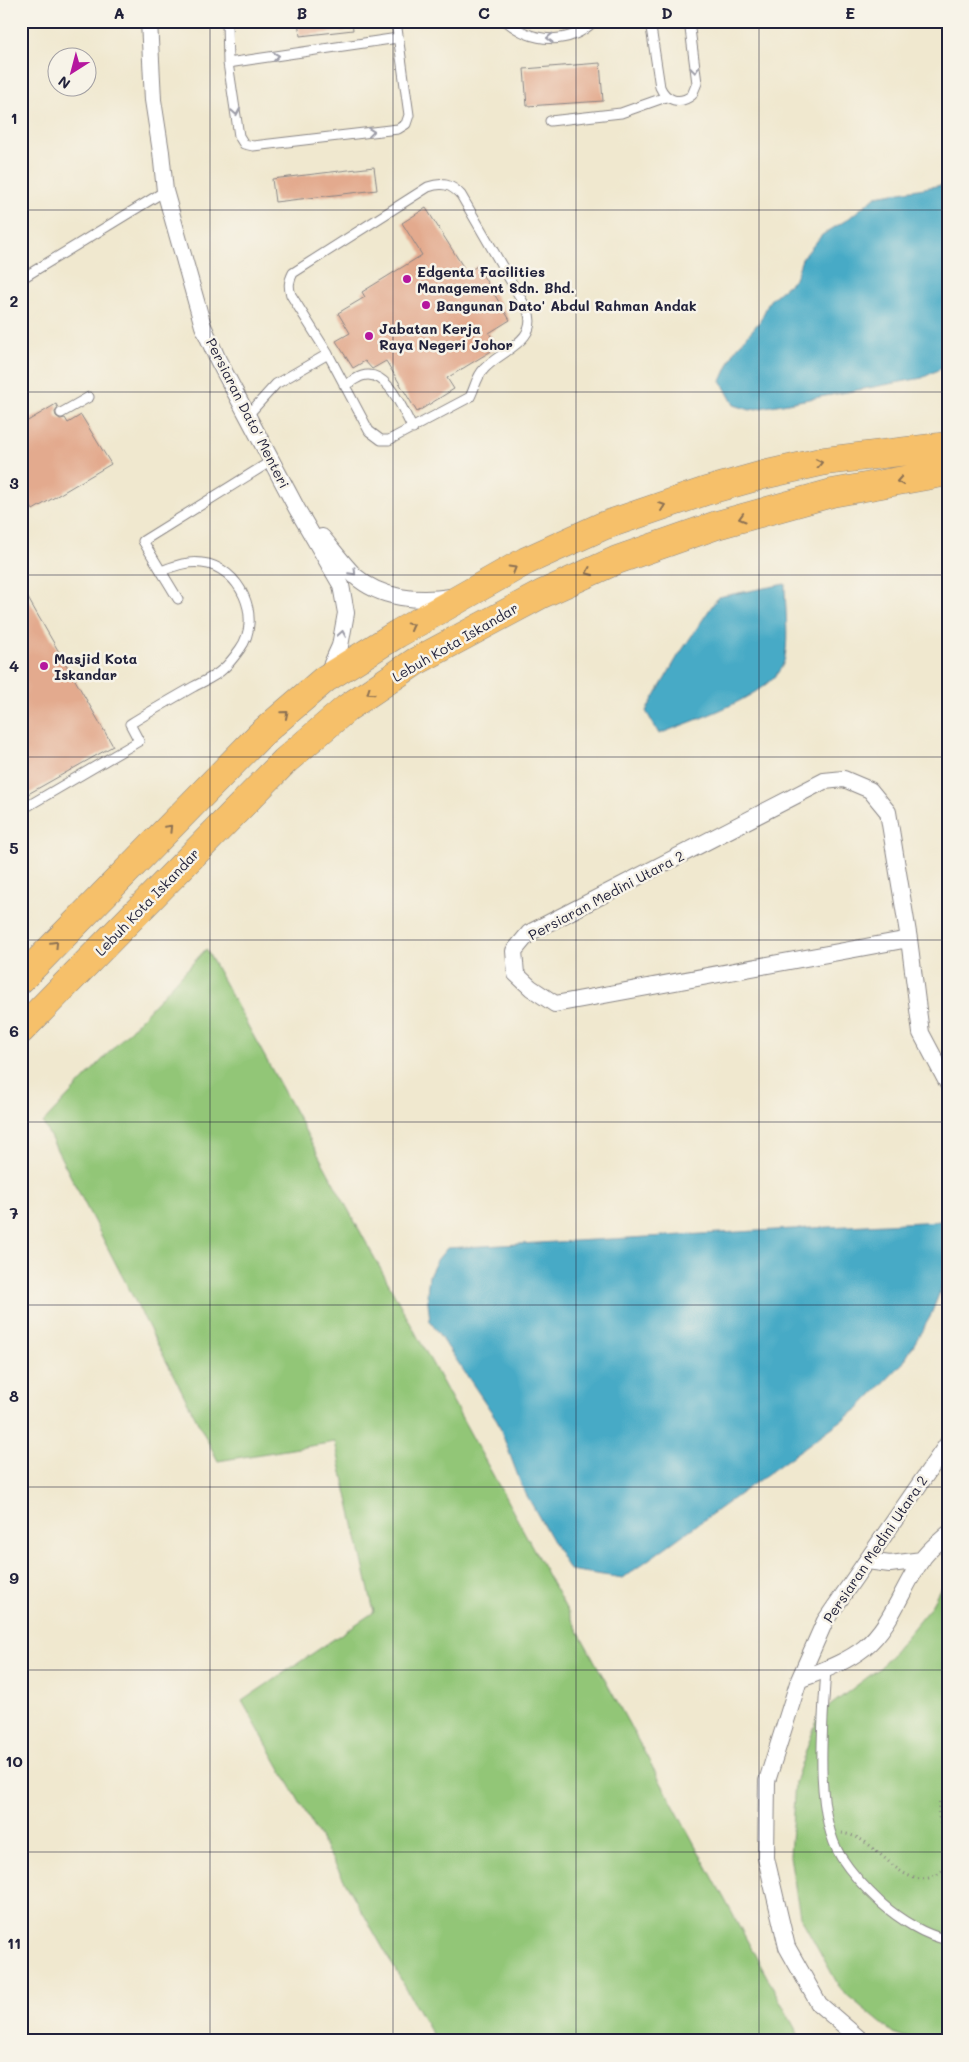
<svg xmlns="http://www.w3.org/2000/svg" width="969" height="2062" font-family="Mali,sans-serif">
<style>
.green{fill:#92c677;stroke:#5a7459}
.water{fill:#47aac6;stroke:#346680}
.building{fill:#e3aa8e}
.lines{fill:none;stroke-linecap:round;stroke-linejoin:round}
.service-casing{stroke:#898585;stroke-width:11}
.minor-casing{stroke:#898585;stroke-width:18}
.trunk-casing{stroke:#898585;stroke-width:29}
.path{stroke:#898585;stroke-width:3;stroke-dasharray:1 4;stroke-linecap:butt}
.service{stroke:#fff;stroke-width:9}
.minor{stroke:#fff;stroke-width:16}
.trunk{stroke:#f6c06b;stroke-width:28}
.oneway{stroke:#9c9ca7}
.oneway2{stroke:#8c7153}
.grid{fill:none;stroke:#22223b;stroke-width:1;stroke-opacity:0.55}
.poi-dot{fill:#b5179e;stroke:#f7f3e8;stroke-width:2}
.labels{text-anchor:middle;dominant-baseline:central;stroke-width:5;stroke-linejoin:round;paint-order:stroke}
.poi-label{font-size:14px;font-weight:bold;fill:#22223b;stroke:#f7f3e8;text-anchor:start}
.street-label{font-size:14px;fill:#22223b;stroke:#f7f3e8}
.neatline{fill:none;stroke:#22223b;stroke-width:2}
.grid-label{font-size:16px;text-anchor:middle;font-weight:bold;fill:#22223b}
</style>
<rect width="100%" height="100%" fill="#f7f3e8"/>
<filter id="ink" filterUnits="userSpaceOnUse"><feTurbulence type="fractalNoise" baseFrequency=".02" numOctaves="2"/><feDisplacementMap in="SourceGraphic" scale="10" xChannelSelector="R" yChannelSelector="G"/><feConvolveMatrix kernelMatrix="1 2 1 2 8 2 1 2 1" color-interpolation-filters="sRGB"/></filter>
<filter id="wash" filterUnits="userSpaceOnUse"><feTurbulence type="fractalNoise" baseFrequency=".0096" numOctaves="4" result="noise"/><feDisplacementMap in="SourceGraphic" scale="20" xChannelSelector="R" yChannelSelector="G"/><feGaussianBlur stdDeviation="1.12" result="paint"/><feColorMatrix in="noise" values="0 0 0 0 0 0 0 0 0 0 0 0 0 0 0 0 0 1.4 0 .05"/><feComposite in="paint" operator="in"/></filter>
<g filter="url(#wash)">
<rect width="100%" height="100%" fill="#f0e8cf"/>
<!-- green -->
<path class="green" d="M206 949 802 2041H436L242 1701 374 1612 335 1442 218 1461 43 1123Z
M948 1574V2041H916L893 2033 841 1990 800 1916 790 1856 795 1782 819 1714 881 1667 929 1609Z"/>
<!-- water -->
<path class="water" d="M948 184V365L922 378 750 410 734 405 721 381 735 350 760 321 770 300 795 279 802 259 822 235 848 219 876 196Z
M785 584C785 605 789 637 785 657 780 694 691 721 659 734L646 711 678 656 718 597Z
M939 1221 948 1225V1271L930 1317 903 1363 859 1408 623 1578 569 1570 522 1487 497 1420 430 1321 427 1293 429 1276 437 1260 447 1248Z"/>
<g id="blocks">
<!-- building -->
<path class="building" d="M298 21H352L353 30 300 36Z
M600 63 603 101 527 106 524 69Z
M374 167 377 190 275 202 272 179Z
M426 208 467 273 477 266 510 320 489 333 498 347 447 378 454 389 417 412 386 361 372 369 365 361 353 368 336 341 350 333 338 313 365 297 362 292 422 255 402 223Z
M56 404 58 408 55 412 56 416 60 419 65 418 68 423 81 415 111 464 33 510 26 497 21 499V425Z
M21 586 113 746 21 798Z"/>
</g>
</g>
<g filter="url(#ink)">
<use href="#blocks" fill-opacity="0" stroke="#898585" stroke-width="1"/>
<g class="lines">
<!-- service casing -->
<g class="service-casing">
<path id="service" d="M227 21 228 63 239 136 244 144 253 146 398 129 406 124 409 115 396 21
M506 21C532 43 569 46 594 21
M650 21 660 87C666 101 680 105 692 95L697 83 689 21
M228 63 398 38
M550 121 621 113 666 97
M21 279 165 191
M344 385C350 383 356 378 362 376 388 368 403 411 413 429
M61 413 89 397
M247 416 276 384 328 354 291 295C288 286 289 281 293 273L428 187C442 182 451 184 461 195L528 311C539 341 500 351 484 369 476 377 475 388 470 397L389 440H381L369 431 328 354
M161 571 178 599
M21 810 139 741 130 724C151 711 172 699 193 687 202 682 215 677 223 669 229 664 235 656 240 649 263 618 240 567 202 563 187 561 175 566 161 571L143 541 273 460
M826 1669C823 1721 813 1811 841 1857 852 1874 867 1890 881 1903 899 1919 924 1935 948 1940"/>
</g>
<!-- minor casing -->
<g class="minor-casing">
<path id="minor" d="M149 21 153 100 161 152 165 191 203 326 218 360 297 509 341 585 346 613 340 646 326 677
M322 537C333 550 343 564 355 576 381 599 418 602 451 597
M909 939 555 1004 531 988 516 974 514 951 529 933 824 781 844 779 870 790 888 812 909 939 921 1033 948 1084
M867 1561 890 1564 922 1560
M799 1680C821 1671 845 1663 864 1648 892 1625 901 1590 921 1561 927 1551 938 1543 948 1534
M862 2041 819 2004 787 1947 766 1858 767 1781 799 1680 825 1621 948 1443"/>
</g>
<!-- trunk casing -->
<g class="trunk-casing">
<path id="trunk" d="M21 979 261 734 325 679 397 634 526 561 603 526 706 491 763 475 825 461 948 446
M21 1030 285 761 347 708 415 662 542 594 617 560 717 525 832 493 948 472"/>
</g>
<!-- path -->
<path class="path" d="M948 1797 940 1801C936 1815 942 1829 948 1841
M842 1833C847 1834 855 1836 860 1839 889 1855 912 1901 948 1866"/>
<!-- service -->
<use href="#service" class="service"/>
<!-- minor -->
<use href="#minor" class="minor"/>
<!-- trunk -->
<use href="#trunk" class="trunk"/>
</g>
<!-- one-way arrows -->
<defs><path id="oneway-chevron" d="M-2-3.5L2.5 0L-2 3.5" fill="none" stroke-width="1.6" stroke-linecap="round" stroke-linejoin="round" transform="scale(1.25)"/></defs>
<g class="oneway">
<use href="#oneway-chevron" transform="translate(550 38) rotate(179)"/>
<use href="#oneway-chevron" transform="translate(276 56) rotate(-8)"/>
<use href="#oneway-chevron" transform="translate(695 70) rotate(83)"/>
<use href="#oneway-chevron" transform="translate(236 112) rotate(81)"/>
<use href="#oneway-chevron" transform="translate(371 132) rotate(-7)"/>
<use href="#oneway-chevron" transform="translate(353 572) rotate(46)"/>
<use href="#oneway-chevron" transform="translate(342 634) rotate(-80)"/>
</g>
<g class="oneway2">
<use href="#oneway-chevron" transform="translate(819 463) rotate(-12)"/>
<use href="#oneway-chevron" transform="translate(900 481) rotate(170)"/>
<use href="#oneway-chevron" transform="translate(662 506) rotate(-19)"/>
<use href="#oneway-chevron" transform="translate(742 518) rotate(164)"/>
<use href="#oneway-chevron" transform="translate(513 569) rotate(-30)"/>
<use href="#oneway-chevron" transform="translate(589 572) rotate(156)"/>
<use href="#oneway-chevron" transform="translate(411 626) rotate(-29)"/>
<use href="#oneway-chevron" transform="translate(370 692) rotate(146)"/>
<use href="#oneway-chevron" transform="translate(285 714) rotate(-40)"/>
<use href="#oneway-chevron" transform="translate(169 828) rotate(-46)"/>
<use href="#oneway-chevron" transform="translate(55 944) rotate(-46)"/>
</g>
</g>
<!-- grid -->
<path class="grid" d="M210 21V2041M393 21V2041M576 21V2041M759 21V2041M21 210H948M21 392H948M21 575H948M21 757H948M21 940H948M21 1122H948M21 1305H948M21 1487H948M21 1670H948M21 1852H948"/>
<!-- markers -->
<g class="poi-dot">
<circle cx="407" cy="279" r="5"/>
<circle cx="426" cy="305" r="5"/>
<circle cx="369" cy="336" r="5"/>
<circle cx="44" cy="666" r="5"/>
</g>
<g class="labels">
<!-- poi labels -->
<g class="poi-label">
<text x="417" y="271">Edgenta Facilities<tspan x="417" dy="16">Management Sdn. Bhd.</tspan></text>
<text x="436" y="305">Bangunan Dato' Abdul Rahman Andak</text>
<text x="379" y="328">Jabatan Kerja<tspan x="379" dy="16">Raya Negeri Johor</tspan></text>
<text x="54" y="658">Masjid Kota<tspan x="54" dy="16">Iskandar</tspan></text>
</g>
<!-- street labels -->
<g class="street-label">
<text transform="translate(248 413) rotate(63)">Persiaran Dato' Menteri</text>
<text transform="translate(455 642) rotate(-30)">Lebuh Kota Iskandar</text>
<text transform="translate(606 895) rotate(-28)">Persiaran Medini Utara 2</text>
<text transform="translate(147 902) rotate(-46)">Lebuh Kota Iskandar</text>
<text transform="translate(875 1549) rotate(-56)">Persiaran Medini Utara 2</text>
</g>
</g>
<!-- margin -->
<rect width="969" height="2062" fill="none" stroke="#f7f3e8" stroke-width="55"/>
<!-- north arrow -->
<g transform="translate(72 72) rotate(216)"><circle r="24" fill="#f7f3e8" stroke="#a29fa3"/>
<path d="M0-4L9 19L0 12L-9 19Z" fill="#b5179e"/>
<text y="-8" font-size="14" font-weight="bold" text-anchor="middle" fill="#22223b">N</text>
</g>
<rect x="28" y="28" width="914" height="2006" class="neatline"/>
<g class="grid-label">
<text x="119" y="19">A</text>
<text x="302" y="19">B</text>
<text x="484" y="19">C</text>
<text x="667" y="19">D</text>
<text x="850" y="19">E</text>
<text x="14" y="124">1</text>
<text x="14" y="307">2</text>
<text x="14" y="489">3</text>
<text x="14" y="672">4</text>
<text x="14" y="854">5</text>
<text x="14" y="1037">6</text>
<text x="14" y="1219">7</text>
<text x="14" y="1402">8</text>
<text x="14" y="1584">9</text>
<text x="14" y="1767">10</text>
<text x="14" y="1949">11</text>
</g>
</svg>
